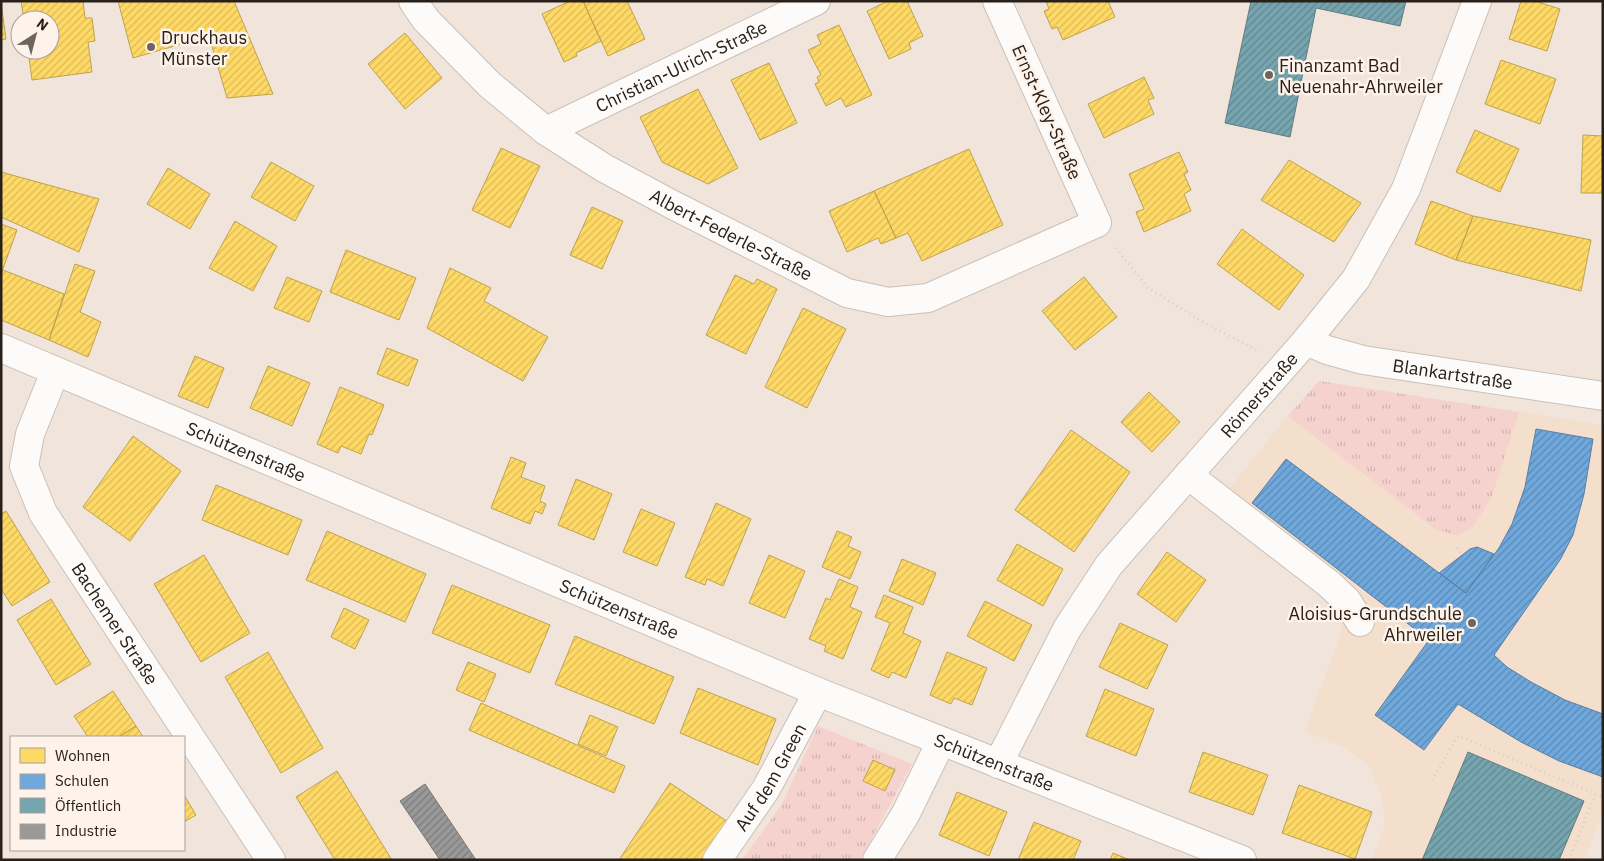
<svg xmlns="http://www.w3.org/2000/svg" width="1604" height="861" font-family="'IBM Plex Sans',sans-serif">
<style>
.built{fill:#f4decc}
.grass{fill:url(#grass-tufts)}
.homes{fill:url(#homes-hatch);stroke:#bea24f}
.schools{fill:url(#schools-hatch);stroke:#5a7fa2}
.public{fill:url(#public-hatch);stroke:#5f7d82}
.industry{fill:url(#industry-hatch);stroke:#777573}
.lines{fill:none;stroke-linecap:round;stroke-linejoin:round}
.minor-casing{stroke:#cac0b7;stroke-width:30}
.path{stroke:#d3d0cd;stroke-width:3;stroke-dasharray:1 4;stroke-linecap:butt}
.minor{stroke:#fdfbf9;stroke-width:28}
.poi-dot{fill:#6e655d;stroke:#fdf3eb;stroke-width:2}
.labels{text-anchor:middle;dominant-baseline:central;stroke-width:5;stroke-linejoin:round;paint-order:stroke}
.poi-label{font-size:18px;fill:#282019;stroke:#fdf3eb;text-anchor:start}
.street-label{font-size:18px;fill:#282019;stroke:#fdf3eb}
</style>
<defs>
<pattern id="grass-tufts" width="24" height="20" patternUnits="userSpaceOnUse" patternTransform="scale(1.25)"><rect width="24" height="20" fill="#f5d2cd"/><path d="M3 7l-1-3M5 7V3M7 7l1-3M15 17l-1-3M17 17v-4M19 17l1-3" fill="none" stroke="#d2b4af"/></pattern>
<pattern id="homes-hatch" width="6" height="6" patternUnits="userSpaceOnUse" patternTransform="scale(1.25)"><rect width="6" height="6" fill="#ffd966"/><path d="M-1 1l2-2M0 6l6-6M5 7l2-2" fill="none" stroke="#dbba58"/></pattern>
<pattern id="schools-hatch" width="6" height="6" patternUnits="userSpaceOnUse" patternTransform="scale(1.25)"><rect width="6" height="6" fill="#6fa8dc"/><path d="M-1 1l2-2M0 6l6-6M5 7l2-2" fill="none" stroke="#5b88b2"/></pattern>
<pattern id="public-hatch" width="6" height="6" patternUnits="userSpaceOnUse" patternTransform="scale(1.25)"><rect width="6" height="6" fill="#76a5af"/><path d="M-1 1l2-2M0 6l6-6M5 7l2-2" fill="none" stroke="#61868e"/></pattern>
<pattern id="industry-hatch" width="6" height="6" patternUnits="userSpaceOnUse" patternTransform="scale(1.25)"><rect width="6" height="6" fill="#999"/><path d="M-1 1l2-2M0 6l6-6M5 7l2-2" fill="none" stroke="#7d7c7c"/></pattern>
</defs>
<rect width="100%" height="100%" fill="#f1e4da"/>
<!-- built -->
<path class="built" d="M1319 381 1603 425V812L1584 860H1372L1385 825 1382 798 1371 768 1347 749 1305 731 1342 630 1340 615 1322 594 1215 507 1288 416Z"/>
<!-- grass -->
<path class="grass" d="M1319 381 1519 412 1492 496 1473 527 1457 536 1434 528 1288 416Z
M818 726 912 764 860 860H742L782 804Z"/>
<!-- homes -->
<path class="homes" d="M21 1H83L85 18H92L95 41 88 42 92 72 32 80 28 50H50V20H24Z
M118 1H234L273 94 227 98 209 36 133 58Z
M570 1H583L601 41 576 53 577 56 564 62 542 14Z
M588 1H627L645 39 608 56 584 3Z
M888 1H907L923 36 909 43 911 49 889 59 867 11Z
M1046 1H1108L1115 17 1063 40 1057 27 1052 29 1044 11 1049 9Z
M1521 1H1535L1560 9 1547 51 1509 39Z
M1 3 6 39 1 40Z
M839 25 872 95 846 107 841 98 826 106 815 84 819 82 817 77 821 75 808 50 821 44 817 35Z
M405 33 442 78 405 109 368 64Z
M1501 60 1556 79 1540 124 1485 104Z
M769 63 797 123 760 140 731 80Z
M1144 77 1154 98 1148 100 1154 114 1104 138 1088 104Z
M698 89 738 168 708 184 662 162 640 117Z
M1475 130 1519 149 1500 192 1456 172Z
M1583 135 1603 136V193H1581Z
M501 148 540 166 510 228 472 210Z
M969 149 1003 225 922 261 908 233 896 238 874 191Z
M1179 152 1188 172 1184 174 1191 190 1184 194 1191 211 1144 232 1136 212 1144 209 1129 174Z
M1289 160 1361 203 1334 242 1261 200Z
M271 162 314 186 295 221 251 197Z
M168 168 210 194 190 229 147 204Z
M1 172 99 199 79 252 1 217Z
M874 191 896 238 881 244 878 238 847 252 829 211Z
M1431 201 1473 216 1456 260 1415 244Z
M592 207 623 221 602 269 570 255Z
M1473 216 1591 240 1581 291 1456 260Z
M235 221 277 246 253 291 209 268Z
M1 224 17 230 1 274Z
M1242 229 1304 275 1279 310 1217 264Z
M346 250 416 278 399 320 330 292Z
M75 264 95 271 80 312 101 322 88 357 49 340Z
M450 268 491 288 484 301 548 337 523 381 427 328Z
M3 270 64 294 49 340 1 320V274Z
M735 275 754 284 757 279 777 289 746 354 706 335Z
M287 277 322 291 309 322 274 308Z
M1084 277 1117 317 1075 350 1042 311Z
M803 308 846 329 807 408 765 387Z
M387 348 418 360 408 386 377 374Z
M195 356 224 368 208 408 178 396Z
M268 366 310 383 292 426 250 408Z
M340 387 384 405 372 435 369 434 361 454 341 446 338 453 317 444Z
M1149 392 1180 422 1152 452 1121 422Z
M1071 430 1130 472 1074 552 1015 510Z
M133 436 181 471 130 541 83 507Z
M511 457 526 463 521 477 545 486 540 501 546 504 542 514 535 511 530 524 491 508Z
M576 479 612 494 594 540 558 525Z
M216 485 302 520 288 555 202 520Z
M716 503 751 519 723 586 707 579 705 585 685 577Z
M641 509 675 523 657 566 623 552Z
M6 511 50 582 12 606 1 589V514Z
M327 531 426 574 405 622 306 580Z
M837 531 852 537 848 546 861 552 850 579 822 567Z
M1017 544 1063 569 1043 606 997 580Z
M1167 552 1206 580 1176 622 1137 594Z
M204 555 250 633 201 662 154 584Z
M769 555 805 571 785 618 749 603Z
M902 559 936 573 923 605 889 591Z
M839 579 858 587 850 607 862 612 843 659 824 651 826 646 809 639 826 598 830 600Z
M452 585 550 625 530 673 432 633Z
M884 595 913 607 903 633 921 641 906 678 892 672 889 678 871 670 890 623 875 617Z
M51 599 91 664 56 685 17 620Z
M985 601 1032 625 1014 661 967 636Z
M344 608 369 620 355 649 331 637Z
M1120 623 1168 645 1147 689 1099 667Z
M575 636 674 677 654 724 555 684Z
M268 652 323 748 281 773 225 677Z
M947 652 987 668 972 705 954 698 951 704 930 695Z
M468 662 496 674 484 702 456 690Z
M698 688 776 719 758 765 680 733Z
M1105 689 1154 709 1136 756 1086 736Z
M113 691 136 726 119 737H88L74 716Z
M481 703 625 766 614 793 469 730Z
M590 715 618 727 606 756 578 744Z
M136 726 143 737H119Z
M1203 752 1268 775 1253 815 1189 792Z
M873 760 895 770 885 791 863 781Z
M337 771 392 860H335L296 797Z
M670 783 728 822 703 860H619Z
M1299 785 1372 812 1355 859 1282 833Z
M957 792 1007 812 989 856 939 835Z
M184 795 196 815 184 822Z
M1034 822 1081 841 1073 860H1018Z
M1113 853 1130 860H1110Z"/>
<!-- schools -->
<path class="schools" d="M1536 429 1593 439 1584 494 1573 535 1560 560 1494 655 1507 667 1531 682 1565 700 1603 714V777L1559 761 1521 742 1458 704 1424 750 1375 715 1429 640 1252 503 1286 459 1466 593 1499 548 1512 524 1525 487Z
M1477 547 1494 554 1466 593 1439 573 1470 549Z"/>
<!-- public -->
<path class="public" d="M1251 1H1406L1400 26 1316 8 1290 137 1225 123Z
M1468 752 1584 801 1559 860H1422Z"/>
<!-- industry -->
<path class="industry" d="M425 784 476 860H440L400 801Z"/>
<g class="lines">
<!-- minor casing -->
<g class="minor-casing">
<g id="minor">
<path id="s1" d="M413 1 426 20 490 85 546 131 604 168 673 205 847 293 888 302 928 298 1097 223 997 1"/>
<path id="s2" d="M546 131 816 1"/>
<path id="s3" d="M1306 341 1327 350 1363 360 1603 396"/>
<path id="s4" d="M1 348 818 692 1242 860"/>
<path id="s5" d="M55 372 30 434 24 466 43 513 271 860"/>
<path d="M1188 475 1329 584 1347 601 1360 622"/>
<path id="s6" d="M998 764 1067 629 1109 565 1306 341 1356 279 1406 189 1477 1"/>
<path id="s7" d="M717 860 766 789 818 692"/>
<path d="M877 860 905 815 941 742"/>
</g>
</g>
<!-- path -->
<path class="path" d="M1116 248 1147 287 1201 321 1256 350
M1457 548 1462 554
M1432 780 1458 736 1603 797
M1569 860 1595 795"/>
<!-- minor -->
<use href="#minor" class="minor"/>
</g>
<!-- markers -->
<g class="poi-dot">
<circle cx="151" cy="47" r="5"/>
<circle cx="1269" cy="75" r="5"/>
<circle cx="1472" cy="623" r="5"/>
</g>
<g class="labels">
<!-- poi labels -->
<g class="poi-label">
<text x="161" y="37">Druckhaus<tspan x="161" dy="21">Münster</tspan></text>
<text x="1279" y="65">Finanzamt Bad<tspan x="1279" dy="21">Neuenahr-Ahrweiler</tspan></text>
<text x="1462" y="613" text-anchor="end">Aloisius-Grundschule<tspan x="1462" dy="21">Ahrweiler</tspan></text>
</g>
<!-- street labels -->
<g class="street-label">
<text stroke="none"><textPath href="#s2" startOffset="150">Christian-Ulrich-Straße</textPath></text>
<text transform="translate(1047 112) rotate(66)">Ernst-Kley-Straße</text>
<text stroke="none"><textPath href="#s1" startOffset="399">Albert-Federle-Straße</textPath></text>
<text stroke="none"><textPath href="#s3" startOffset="151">Blankartstraße</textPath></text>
<text stroke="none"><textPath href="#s6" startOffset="455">Römerstraße</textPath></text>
<text stroke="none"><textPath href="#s4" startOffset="266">Schützenstraße</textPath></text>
<text stroke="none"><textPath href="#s4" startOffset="671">Schützenstraße</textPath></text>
<text stroke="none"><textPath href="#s5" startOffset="282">Bachemer Straße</textPath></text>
<text stroke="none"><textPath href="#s4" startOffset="1076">Schützenstraße</textPath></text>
<text stroke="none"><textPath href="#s7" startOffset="99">Auf dem Green</textPath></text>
</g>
</g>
<!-- border -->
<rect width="1604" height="861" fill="none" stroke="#282019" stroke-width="5"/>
<!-- legend -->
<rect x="10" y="736" width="175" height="115" fill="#fdf3eb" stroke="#a89f97"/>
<rect x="20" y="748" width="25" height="15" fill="#ffd966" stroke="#a89f97"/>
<text x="55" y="761" font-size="15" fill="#282019">Wohnen</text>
<rect x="20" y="774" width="25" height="15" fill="#6fa8dc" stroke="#a89f97"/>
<text x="55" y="786" font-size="15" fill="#282019">Schulen</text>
<rect x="20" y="798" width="25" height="15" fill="#76a5af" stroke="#a89f97"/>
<text x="55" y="811" font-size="15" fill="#282019">Öffentlich</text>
<rect x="20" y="824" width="25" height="15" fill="#999999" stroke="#a89f97"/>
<text x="55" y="836" font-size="15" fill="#282019">Industrie</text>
<!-- north arrow -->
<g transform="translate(35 35) rotate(36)"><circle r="24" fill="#fdf3eb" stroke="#a89f97"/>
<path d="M0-4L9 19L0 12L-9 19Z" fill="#6e655d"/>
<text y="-8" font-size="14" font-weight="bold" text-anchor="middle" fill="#282019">N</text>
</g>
</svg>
